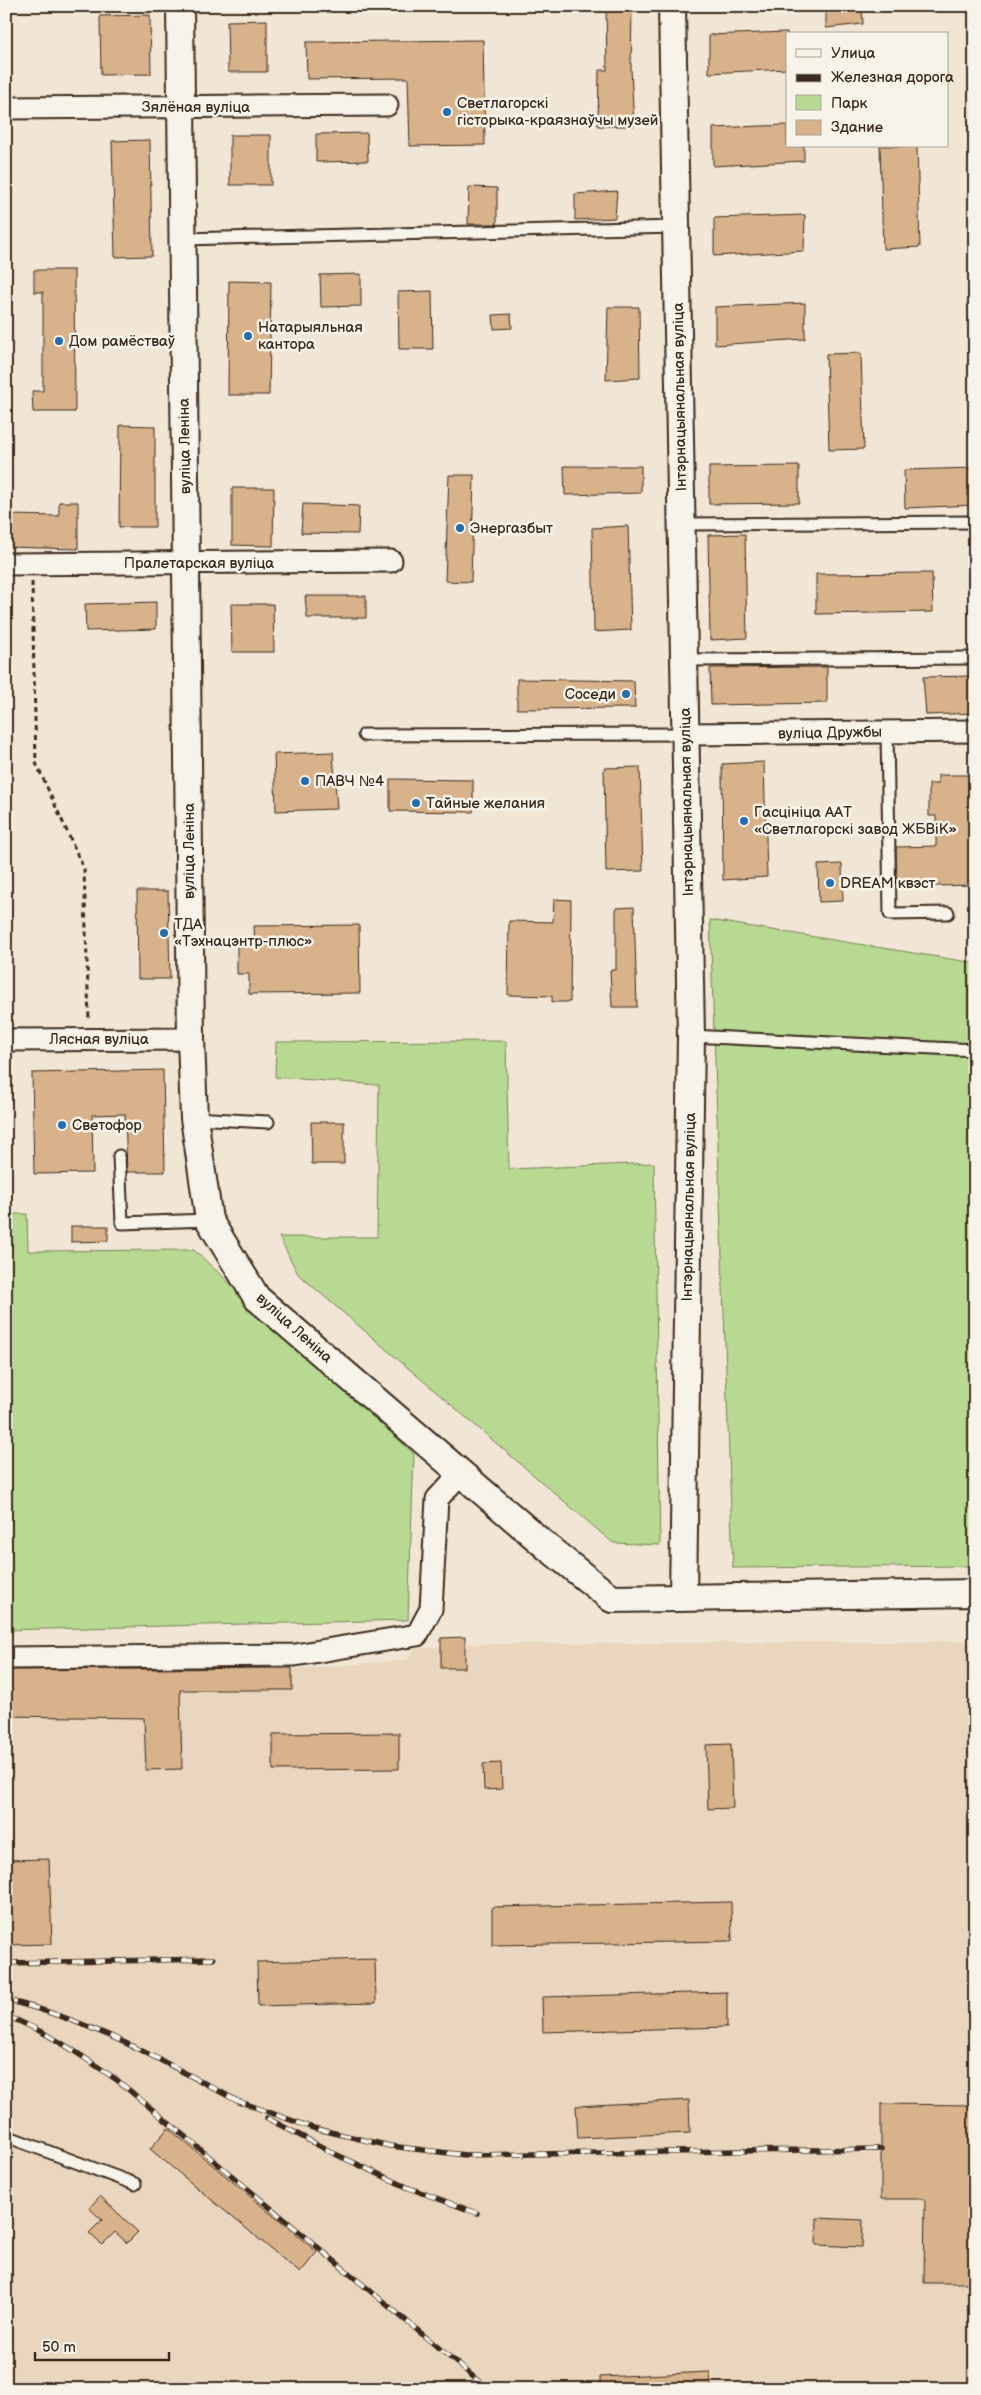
<svg xmlns="http://www.w3.org/2000/svg" width="981" height="2395" font-family="'Balsamiq Sans',sans-serif">
<style>
.built{fill:#ead6be}
.green{fill:#b7d992;stroke:#798258}
.building{fill:#d8b28a;stroke:#3b2a1e}
.lines{fill:none;stroke-linecap:round;stroke-linejoin:round}
.service-casing{stroke:#3b2a1e;stroke-width:15}
.minor-casing{stroke:#3b2a1e;stroke-width:25}
.tertiary-casing{stroke:#3b2a1e;stroke-width:30}
.path{stroke:#3b2a1e;stroke-width:3;stroke-dasharray:5 4;stroke-linecap:butt}
.service{stroke:#f7f3e8;stroke-width:11}
.minor{stroke:#f7f3e8;stroke-width:21}
.tertiary{stroke:#f7f3e8;stroke-width:26}
.rail-casing{stroke:#3b2a1e;stroke-width:5.5}
.rail{stroke:#f7f3e8;stroke-width:4;stroke-dasharray:11;stroke-linecap:butt}
.poi-dot{fill:#1f6fb2;stroke:#f7f3e8;stroke-width:2}
.labels{text-anchor:middle;dominant-baseline:central;stroke-width:5;stroke-linejoin:round;paint-order:stroke}
.poi-label{font-size:15px;fill:#3b2a1e;stroke:#f7f3e8;text-anchor:start}
.street-label{font-size:15px;fill:#3b2a1e;stroke:#f7f3e8}
</style>
<rect width="100%" height="100%" fill="#f1e6d5"/>
<filter id="ink" filterUnits="userSpaceOnUse"><feTurbulence type="fractalNoise" baseFrequency=".02" numOctaves="2"/><feDisplacementMap in="SourceGraphic" scale="10" xChannelSelector="R" yChannelSelector="G"/><feConvolveMatrix kernelMatrix="1 2 1 2 8 2 1 2 1" color-interpolation-filters="sRGB"/></filter>
<g filter="url(#ink)">
<!-- built -->
<path class="built" d="M975 1641V2389H6V1670L289 1669 407 1660 415 1649 465 1644Z"/>
<!-- green -->
<path class="green" d="M710 920 975 963V1566L733 1568Z
M506 1041 509 1169 654 1163 660 1545 613 1543 298 1274 279 1237H377L379 1085 275 1077 276 1042Z
M6 1214H27L28 1251 194 1250 414 1454 408 1620 6 1630Z"/>
<!-- building -->
<path class="building" d="M606 6H632L631 69 634 126H598L599 70H607Z
M826 6H862L863 24 826 28Z
M150 15 151 74 101 75 100 16Z
M267 20V72H228L227 21Z
M787 32V69L709 73V35Z
M483 40 485 145 410 146 408 78 307 79 306 42Z
M787 125V146H804V161L713 166V128Z
M367 133 368 161 316 162V134Z
M230 135H271V185H230Z
M150 140 152 256 115 257 112 141Z
M880 146H917L920 247 883 249Z
M469 187 497 188V224H468Z
M617 191 615 218 575 220V194Z
M805 215 804 251 714 256V218Z
M34 270H74L75 412H33L32 391H43V292H34Z
M361 274V306L321 307 320 275Z
M229 281 271 282 269 395H228Z
M432 291 433 349H399L398 292Z
M805 303V339L715 345V307Z
M608 307H639L640 378 606 380Z
M511 314 512 328 494 329 493 315Z
M861 353 864 449 829 450 826 354Z
M120 425 155 426V527H119Z
M564 466H641V493L565 495Z
M799 466V503L709 504V467Z
M975 468V505L905 508 904 470Z
M449 475H474L471 582 445 581Z
M232 488H274L273 546 232 545Z
M59 502H78V549L6 547V515L59 516Z
M303 504 359 506 358 534 301 533Z
M628 526 631 630 594 632 592 528Z
M745 534 747 638 710 640 708 535Z
M932 573 933 612 816 614V574Z
M305 596H366V618H307Z
M156 602V629L86 631 85 604Z
M231 604H273L274 652H232Z
M827 667V703L711 705 710 668Z
M975 676V713L926 715 923 677Z
M517 679 634 681 635 708 517 709Z
M333 752 337 809 276 811 274 754Z
M764 762 767 877 723 880 722 764Z
M640 767 643 871 606 872 604 768Z
M938 775H975V885L897 887 896 847 936 846V816H929V784H938Z
M390 779 473 780V812L390 811Z
M842 864 843 901 819 902 818 865Z
M137 891H168L170 979H138Z
M554 899 571 900 570 1002H552V996L508 995 509 921 553 922Z
M634 907 637 1007H612L610 970H616V908Z
M359 925 360 993 249 994V974H237V946H255L254 926Z
M163 1070 165 1172H127L125 1114 92 1115 93 1173 34 1174 32 1073Z
M311 1122H344V1164H312Z
M71 1226H108V1241L71 1242Z
M465 1637V1668H441V1638Z
M292 1668V1690H180L182 1769 146 1770 144 1718 6 1716V1670Z
M399 1733V1769L273 1770V1734Z
M731 1744 733 1808 708 1809 706 1745Z
M501 1763 502 1789 484 1790 483 1764Z
M49 1859 52 1944 6 1945V1860Z
M731 1902 732 1941 492 1945V1907Z
M375 1959 376 2003 258 2006 257 1962Z
M727 1992V2027L543 2032 542 1997Z
M689 2100 690 2133 578 2138 576 2106Z
M881 2104 975 2105V2283H924L925 2199H881Z
M168 2128 317 2252 300 2273 150 2149Z
M100 2196 138 2232 127 2243 115 2232 102 2245 89 2233 102 2220 89 2208Z
M817 2218 863 2220 862 2247 816 2245Z
M710 2372 711 2389H600V2377Z"/>
<g class="lines">
<!-- service casing -->
<g class="service-casing">
<path id="service" d="M183 239 677 227
M682 524 975 522
M684 660 975 658
M887 732 890 914 948 913
M364 735 686 734
M691 1036 975 1050
M194 1118 268 1122
M119 1156 122 1223 209 1220
M6 2136 135 2184"/>
</g>
<!-- minor casing -->
<g class="minor-casing">
<path id="minor" d="M6 108 387 105
M6 564 391 561
M686 734 975 731
M6 1040 191 1039
M6 1658 295 1655 417 1635 431 1609 437 1499 460 1474"/>
</g>
<!-- tertiary casing -->
<g class="tertiary-casing">
<path id="tertiary" d="M180 6 191 1039 194 1118 209 1220 257 1298 547 1547 612 1599 975 1593
M672 6 691 1036 683 1598"/>
</g>
<!-- path -->
<path class="path" d="M32 582 36 763 84 869 89 1020"/>
<!-- service -->
<use href="#service" class="service"/>
<!-- minor -->
<use href="#minor" class="minor"/>
<!-- tertiary -->
<use href="#tertiary" class="tertiary"/>
<!-- rail casing -->
<g class="rail-casing">
<path id="rail" d="M6 1963 213 1959
M6 2000C90 2020 166 2062 241 2103
M6 2016C47 2031 82 2056 117 2080L488 2389
M235 2100 313 2128 390 2146 465 2155 881 2149
M267 2118 335 2154 409 2188 477 2213"/>
</g>
<!-- rail -->
<use href="#rail" class="rail"/>
</g>
</g>
<!-- markers -->
<g class="poi-dot">
<circle cx="447" cy="112" r="5"/>
<circle cx="248" cy="336" r="5"/>
<circle cx="59" cy="341" r="5"/>
<circle cx="460" cy="528" r="5"/>
<circle cx="626" cy="694" r="5"/>
<circle cx="305" cy="781" r="5"/>
<circle cx="416" cy="803" r="5"/>
<circle cx="744" cy="821" r="5"/>
<circle cx="830" cy="883" r="5"/>
<circle cx="164" cy="933" r="5"/>
<circle cx="62" cy="1125" r="5"/>
</g>
<g class="labels">
<!-- poi labels -->
<g class="poi-label">
<text x="457" y="103">Светлагорскі<tspan x="457" dy="17">гісторыка-краязнаўчы музей</tspan></text>
<text x="258" y="327">Натарыяльная<tspan x="258" dy="17">кантора</tspan></text>
<text x="69" y="341">Дом рамёстваў</text>
<text x="470" y="528">Энергазбыт</text>
<text x="616" y="694" text-anchor="end">Соседи</text>
<text x="315" y="781">ПАВЧ №4</text>
<text x="426" y="803">Тайные желания</text>
<text x="754" y="812">Гасцініца ААТ<tspan x="754" dy="17">«Светлагорскі завод ЖБВіК»</tspan></text>
<text x="840" y="883">DREAM квэст</text>
<text x="174" y="924">ТДА<tspan x="174" dy="17">«Тэхнацэнтр-плюс»</tspan></text>
<text x="72" y="1125">Светофор</text>
</g>
<!-- street labels -->
<g class="street-label">
<text x="196" y="107">Зялёная вуліца</text>
<text transform="translate(680 397) rotate(-91)">Інтэрнацыянальная вуліца</text>
<text transform="translate(185 446) rotate(-91)">вуліца Леніна</text>
<text x="199" y="563">Пралетарская вуліца</text>
<text transform="translate(830 733) rotate(-1)">вуліца Дружбы</text>
<text transform="translate(687 802) rotate(-91)">Інтэрнацыянальная вуліца</text>
<text transform="translate(189 851) rotate(-90)">вуліца Леніна</text>
<text x="99" y="1039">Лясная вуліца</text>
<text transform="translate(689 1207) rotate(-89)">Інтэрнацыянальная вуліца</text>
<text transform="translate(294 1328) rotate(42)">вуліца Леніна</text>
</g>
</g>
<!-- margin -->
<rect width="981" height="2395" fill="none" stroke="#f7f3e8" stroke-width="25"/>
<rect x="12" y="12" width="956" height="2370" fill="none" stroke="#3b2a1e" stroke-width="2" filter="url(#ink)"/>
<!-- legend -->
<rect x="786" y="32" width="162" height="115" fill="#f7f3e8" stroke="#aca397"/>
<rect x="796" y="49" width="25" height="8" fill="#f7f3e8" stroke="#aca397"/>
<text x="831" y="58" font-size="15" fill="#3b2a1e">Улица</text>
<rect x="796" y="74" width="25" height="8" fill="#3b2a1e" stroke="#aca397"/>
<text x="831" y="82" font-size="15" fill="#3b2a1e">Железная дорога</text>
<rect x="796" y="95" width="25" height="15" fill="#b7d992" stroke="#aca397"/>
<text x="831" y="108" font-size="15" fill="#3b2a1e">Парк</text>
<rect x="796" y="120" width="25" height="15" fill="#d8b28a" stroke="#aca397"/>
<text x="831" y="132" font-size="15" fill="#3b2a1e">Здание</text>
<!-- scale -->
<path d="M35 2352v8h134v-8" fill="none" stroke="#3b2a1e" stroke-width="2.5"/>
<text x="42" y="2352" font-size="15" fill="#3b2a1e" stroke="#f7f3e8" stroke-width="4" paint-order="stroke">50 m</text>
</svg>
